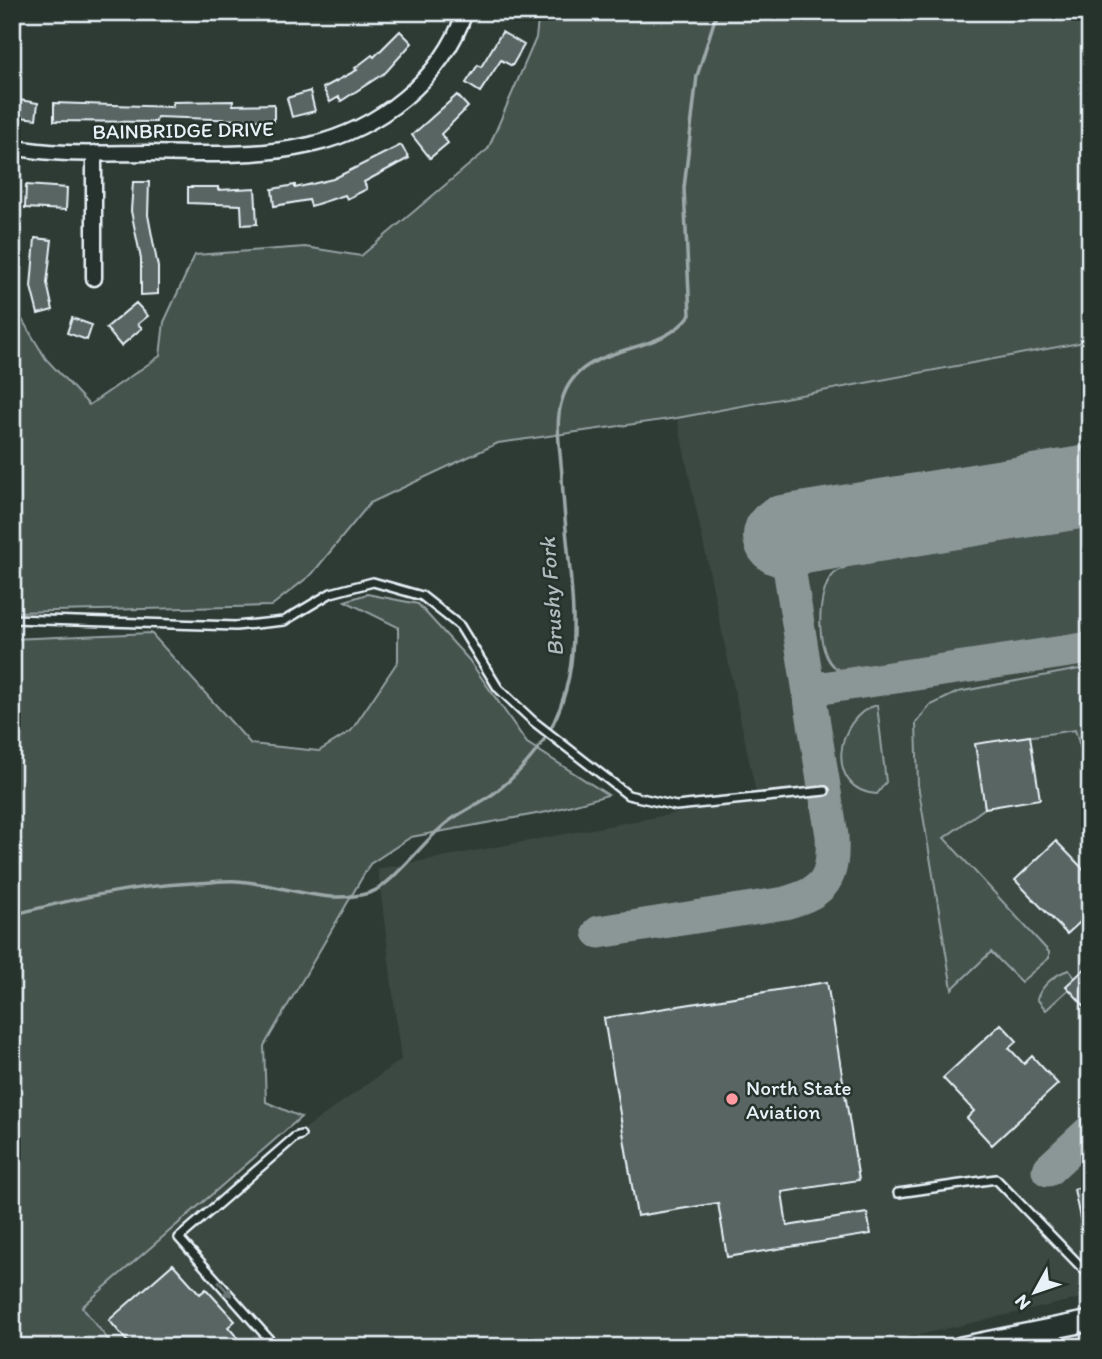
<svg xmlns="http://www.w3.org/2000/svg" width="1102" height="1359" font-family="Itim,sans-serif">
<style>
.built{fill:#3b4843}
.green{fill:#45524e;stroke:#96a2a3;stroke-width:2}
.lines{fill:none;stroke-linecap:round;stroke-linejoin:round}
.stream{stroke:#9da8a9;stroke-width:3.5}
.taxiway{stroke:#8b9696;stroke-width:33}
.runway{stroke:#8b9696;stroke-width:82}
.building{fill:#596563;stroke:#e8f1f8;stroke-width:2}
.lane-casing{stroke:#e8f1f8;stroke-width:12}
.street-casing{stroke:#e8f1f8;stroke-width:19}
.secondary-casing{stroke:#e8f1f8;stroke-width:24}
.lane{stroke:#26332d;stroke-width:7}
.street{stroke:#26332d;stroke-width:14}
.secondary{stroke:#26332d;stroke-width:19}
.oneway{fill:#6a7674}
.poi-dot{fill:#ff9aa2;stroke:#26332d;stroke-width:2.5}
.labels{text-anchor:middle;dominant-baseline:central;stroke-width:5;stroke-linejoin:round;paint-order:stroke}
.street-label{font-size:21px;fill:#e8f1f8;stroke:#26332d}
.poi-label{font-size:21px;fill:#e8f1f8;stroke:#26332d;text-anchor:start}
.water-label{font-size:23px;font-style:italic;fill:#b0babd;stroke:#26332d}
</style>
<rect width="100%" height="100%" fill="#2e3b35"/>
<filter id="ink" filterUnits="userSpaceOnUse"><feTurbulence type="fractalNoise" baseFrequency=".0143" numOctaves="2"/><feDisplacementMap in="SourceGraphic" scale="14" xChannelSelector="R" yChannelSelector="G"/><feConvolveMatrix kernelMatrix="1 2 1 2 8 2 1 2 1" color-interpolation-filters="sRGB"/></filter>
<g filter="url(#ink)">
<!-- built -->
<path class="built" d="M1090 341V1296L866 1347H100L62 1302 401 1060 378 869 757 798 677 418Z"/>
<!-- green -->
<path class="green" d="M539 12H1090V341L677 418 498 443 370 503 312 574 271 606 12 612V303L46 359 89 405 160 356 164 322 195 255 305 247 361 256 488 149 536 38Z
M1090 526V638L869 673C859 672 844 674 836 668 815 655 816 592 833 575 836 571 843 569 847 566Z
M367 594 418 604 469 660 527 743 608 795 547 812 411 837 370 864 264 1046 266 1102 301 1117 82 1307 114 1347H12V639L151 633 251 744 319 751 351 731 398 661V627L345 601Z
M1090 667V779L1075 730 976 744 985 808 944 838 1049 952V958L1021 982 991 952 952 989 918 785 916 723 929 706 958 692Z
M877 705 886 782 877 794C824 791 835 716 877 705Z
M1069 970 1075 978 1066 986 1069 989 1046 1010 1037 999C1042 985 1055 974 1069 970Z"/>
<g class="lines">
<!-- stream -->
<path class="stream" d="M12 915C73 899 130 886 193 883 207 883 223 880 237 881 283 884 323 906 369 893 394 886 427 834 455 817 469 808 484 801 497 791 607 703 567 596 562 477 561 452 554 425 562 400 580 339 657 360 690 315L684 188 697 76 717 12"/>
<!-- taxiway -->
<path class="taxiway" d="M809 690 1090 648
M599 932 785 903C826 892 834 878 832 836L784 536
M1048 1170 1090 1131"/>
<!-- runway -->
<path class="runway" d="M784 536 1090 486"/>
</g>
<!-- building -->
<path class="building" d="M400 31 412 43 386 72 341 101 339 97 330 102 323 88 357 70 355 68 372 55 374 57Z
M502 32 524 45 512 66 501 60 480 92 466 83 478 65 481 67Z
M310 91 315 111 292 117 287 98Z
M457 95 468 107 441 134 448 143 430 158 412 135Z
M13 99 38 103 36 119 12 116Z
M233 101V105L274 104V121L157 117 156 122 54 121V103L173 107V102Z
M401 145 409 158 364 182 367 189 347 199 345 195 311 206 309 200 274 206 272 189 295 185V188L333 179Z
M133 182H149L148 215 158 267V294L141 295V259L131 211Z
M26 185 67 188 66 210 25 208Z
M188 187H218V190L255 188 257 224 242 225 241 205 188 203Z
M35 238 52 240 47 283 53 310 38 314 31 287Z
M136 303 148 316 138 324 142 328 121 346 106 328Z
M72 318 92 325 87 340 67 333Z
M1030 736 1040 799 985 808 975 744Z
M1056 841 1090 876V913L1067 934 1015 880Z
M1090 964V1012L1066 986Z
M827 982 859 1180 782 1192 787 1226 867 1213 871 1234 727 1257 718 1203 637 1216 604 1018Z
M1001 1024 1017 1041 1009 1048 1024 1064 1032 1056 1058 1084 992 1145 967 1118 974 1111 943 1078Z
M1090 1185V1242L1085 1243 1074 1189Z
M173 1264 200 1294 206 1289 235 1321 228 1327 246 1347H132L109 1320Z"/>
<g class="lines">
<!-- lane casing -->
<g class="lane-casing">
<path id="lane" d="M12 619 236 626 284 621 331 593 373 582 422 596 460 626 498 688 533 721 628 795 676 806 825 791
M898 1193 996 1179 1090 1276
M1056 1329 1058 1347
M276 1347 179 1238 295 1137 301 1135"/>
</g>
<!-- street casing -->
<g class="street-casing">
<path id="street" d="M12 147C57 156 105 153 150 153 203 154 258 157 310 145 378 129 442 80 465 12
M94 153V278"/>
</g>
<!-- secondary casing -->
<g class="secondary-casing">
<path id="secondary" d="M961 1347 1090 1321"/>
</g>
<!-- lane -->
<use href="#lane" class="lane"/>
<!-- street -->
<use href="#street" class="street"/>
<!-- secondary -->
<use href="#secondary" class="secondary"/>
</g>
<!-- one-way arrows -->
<defs><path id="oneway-solid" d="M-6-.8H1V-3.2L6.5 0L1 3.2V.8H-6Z" transform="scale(1.75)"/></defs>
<use class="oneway" href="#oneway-solid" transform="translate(225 1289) rotate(48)"/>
</g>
<!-- markers -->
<circle class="poi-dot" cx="732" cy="1099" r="7"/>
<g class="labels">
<!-- street labels -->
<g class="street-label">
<text transform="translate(183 130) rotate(-1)">BAINBRIDGE DRIVE</text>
</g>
<!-- poi labels -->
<g class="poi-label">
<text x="746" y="1087">North State<tspan x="746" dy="24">Aviation</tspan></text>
</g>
<!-- water labels -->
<g class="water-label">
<text transform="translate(551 597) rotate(-94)">Brushy Fork</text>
</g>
</g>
<!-- margin -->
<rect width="1102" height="1359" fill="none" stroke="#26332d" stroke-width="42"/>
<rect x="21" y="21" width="1060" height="1317" fill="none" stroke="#e8f1f8" stroke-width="2.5" filter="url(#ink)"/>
<!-- north arrow -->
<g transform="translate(1035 1292) rotate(230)" stroke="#26332d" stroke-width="5" paint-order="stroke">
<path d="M0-5L12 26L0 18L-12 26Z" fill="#e8f1f8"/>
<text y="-10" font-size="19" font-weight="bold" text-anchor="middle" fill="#e8f1f8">N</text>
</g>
</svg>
